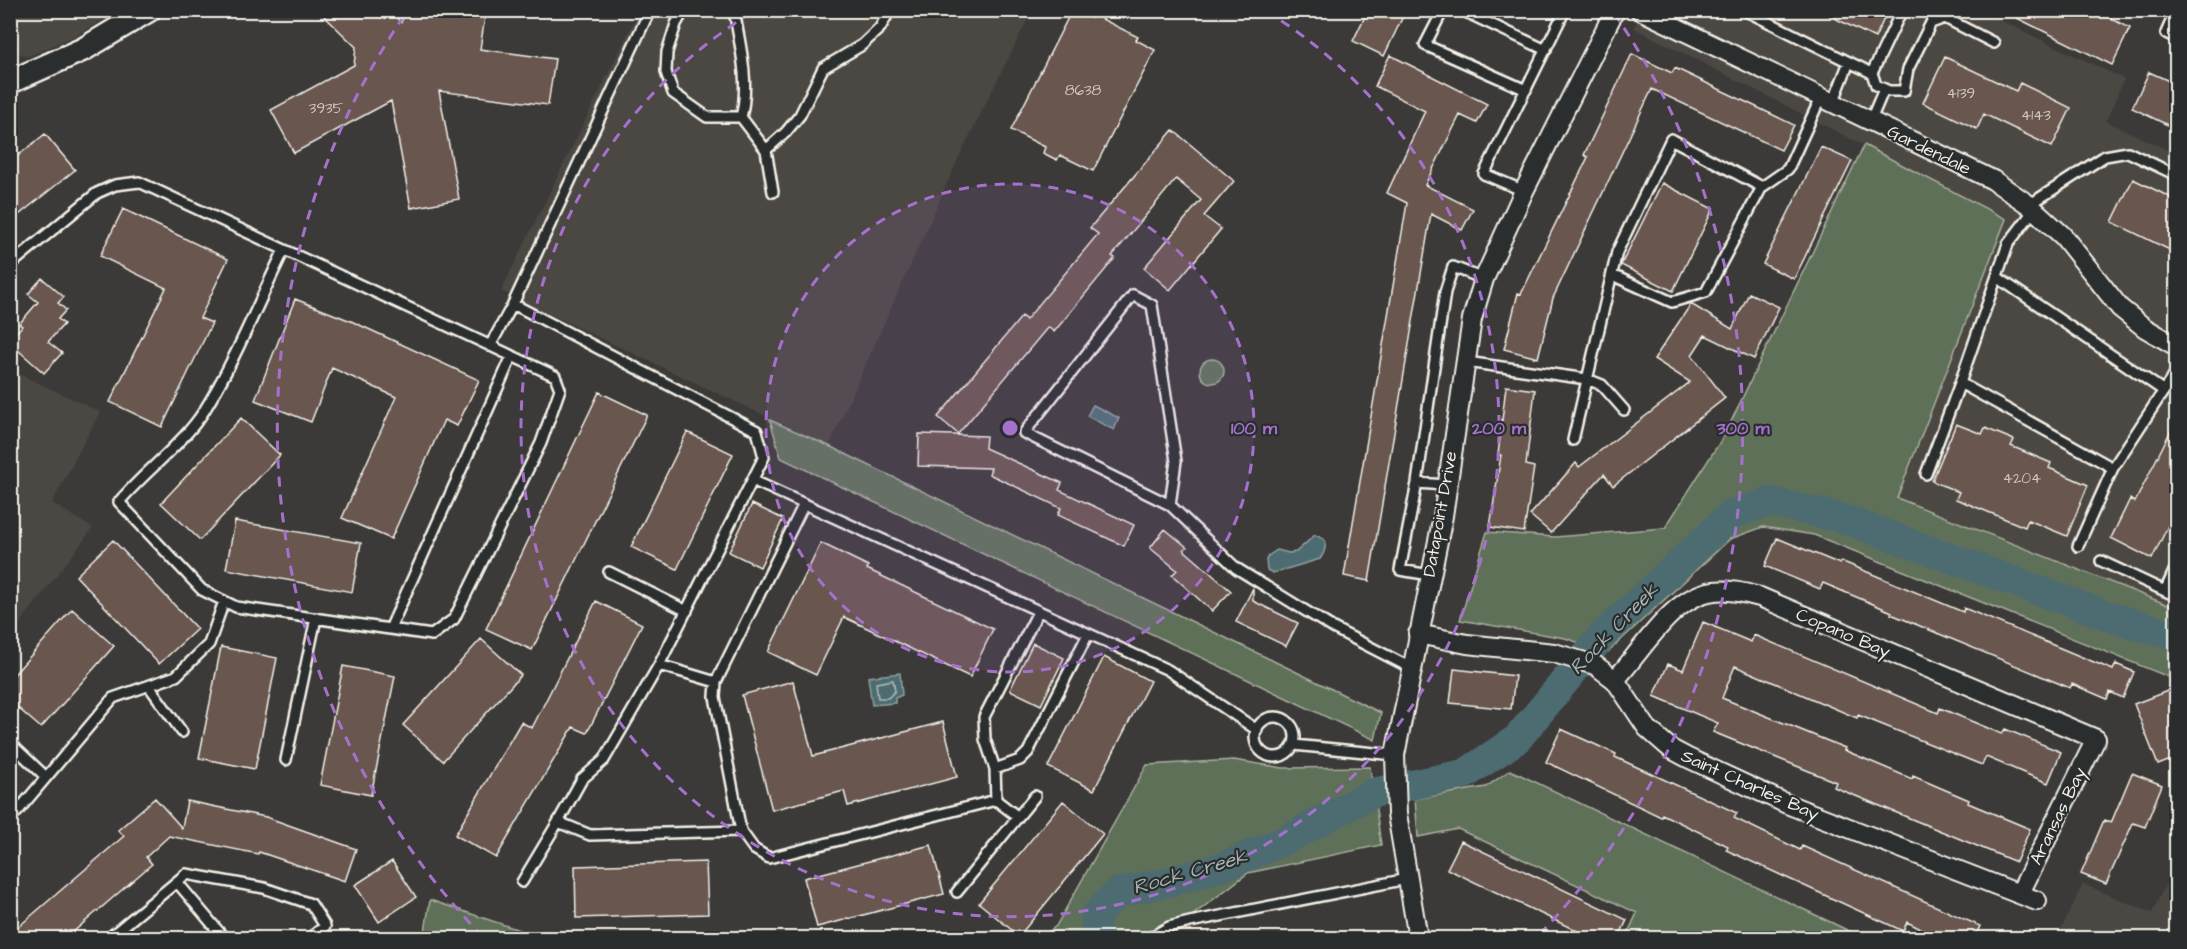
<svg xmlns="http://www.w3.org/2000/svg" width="2187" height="949" font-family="'Architects Daughter',sans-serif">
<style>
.built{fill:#4c4642}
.green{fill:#5e6f58;stroke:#a9b0a0;stroke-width:1.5}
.water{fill:#4e6c71;stroke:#90a1a1;stroke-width:1.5}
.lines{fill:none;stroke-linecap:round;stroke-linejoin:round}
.shore{stroke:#b2bcb8;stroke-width:1.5}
.river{stroke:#4e6c71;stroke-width:30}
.building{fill:#675750;stroke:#f4f1e8;stroke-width:1.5}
.service-casing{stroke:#f4f1e8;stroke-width:14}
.minor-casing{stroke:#f4f1e8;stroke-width:22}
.tertiary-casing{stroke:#f4f1e8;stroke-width:27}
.service{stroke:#2a2d2e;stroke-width:9}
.minor{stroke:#2a2d2e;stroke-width:18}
.tertiary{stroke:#2a2d2e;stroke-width:22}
.ring{fill:none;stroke:#a571cd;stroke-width:3;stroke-dasharray:10 8}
.labels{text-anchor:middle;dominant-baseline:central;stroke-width:4.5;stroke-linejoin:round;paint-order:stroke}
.number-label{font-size:15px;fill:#d1cac2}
.street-label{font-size:18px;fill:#f4f1e8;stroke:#2a2d2e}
.water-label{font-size:20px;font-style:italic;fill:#a9b5b2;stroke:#2a2d2e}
.centre{fill:#a571cd;stroke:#2a2d2e;stroke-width:3}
.ring-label{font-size:18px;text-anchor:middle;font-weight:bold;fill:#a571cd;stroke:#2a2d2e;stroke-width:4.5;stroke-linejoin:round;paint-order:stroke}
</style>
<rect width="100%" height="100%" fill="#3c3a38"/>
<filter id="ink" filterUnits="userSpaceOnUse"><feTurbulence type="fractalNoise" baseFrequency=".0167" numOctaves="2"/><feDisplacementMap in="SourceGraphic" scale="12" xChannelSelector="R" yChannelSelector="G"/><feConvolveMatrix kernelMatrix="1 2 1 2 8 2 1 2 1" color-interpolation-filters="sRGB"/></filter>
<g filter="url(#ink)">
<!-- built -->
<path class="built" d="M11 11H118L77 35 27 57 11 49Z
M639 11H1032L960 155 829 446 501 291Z
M1641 11H1981L2124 79 2106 121 2176 154V608L1897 498 2006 218 1634 28Z
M11 370 100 412 52 503 93 528 11 635Z
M2176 861V938H2057L2083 884 2152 913Z"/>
<!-- green -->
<path class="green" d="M1864 145 2006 219 1897 498 2176 608V680L1814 535 1763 527 1730 539 1608 652 1565 638 1460 620 1487 532 1555 537 1665 528 1725 434Z
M1200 371a12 12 0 1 1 24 0a12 12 0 1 1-24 0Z
M770 420 829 446 1381 713 1375 740 781 458Z
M1234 760 1283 768 1370 767 1381 845 1248 873 1163 938H1040L1056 926 1147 765Z
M1510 770 1864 938H1628L1626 937 1637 913 1458 829 1418 837 1415 799 1486 787Z
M430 900 543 938H424Z"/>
<!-- water -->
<path class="water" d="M1093 405 1119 418 1114 430 1087 416Z
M1315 535 1324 539C1327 546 1325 552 1320 559L1273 573 1267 570 1266 560 1268 556 1277 550 1289 553 1296 552Z
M900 673 902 695 895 698V703L872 705 868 677Z"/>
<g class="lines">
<!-- shore -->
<path class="shore" d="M893 680 895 691 888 698H878L876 683Z"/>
<!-- river -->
<path class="river" d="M1096 938V915L1117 893 1169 882 1225 866 1285 840 1373 793 1465 774 1517 739 1603 635 1732 514 1770 502 1841 518 2111 617 2176 636"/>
</g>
<!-- building -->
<path class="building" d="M318 10H389L401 22 407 10H486L480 49 555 59 548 105 439 91 459 199 411 208 391 101 294 153 271 110 354 65 356 47Z
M1072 10H1077L1091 18 1092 14 1138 37 1136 40 1155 50 1093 171 1060 155 1057 160 1043 153 1045 147 1011 130Z
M1368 10H1406L1384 56 1353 41Z
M1818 10H1888L1875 38Z
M2001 10H2094L2130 28 2112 65Z
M1632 54 1672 73 1675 68 1794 125 1781 150 1652 89 1553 298 1538 358 1504 349 1518 293 1521 294 1588 157 1584 155Z
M1390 55 1487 104 1477 123 1460 115 1425 185 1473 209 1462 230 1431 214 1369 581 1344 576 1407 203 1387 193 1425 111 1375 86Z
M1945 57 2016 91 2020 83 2071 108 2052 147 1984 114 1977 129 1923 103Z
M2149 72 2176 84V129L2132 108Z
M1173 130 1234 181 1204 216 1221 229 1170 290 1144 268 1201 200 1176 179 1112 256 1115 258 1054 332 1048 327 958 434 938 417 1022 316 1026 320 1098 234 1090 228Z
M45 134 75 170 10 222V162Z
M1821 147 1852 161 1794 279 1763 264Z
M2133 179 2176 200V253L2112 222Z
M1662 183 1713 209 1673 291 1621 265Z
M123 209 228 259 200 318 212 323 162 427 110 402 166 288 100 256Z
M42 278 64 297 58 303 66 310 58 319 64 324 48 342 62 353 44 373 10 343V340L22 326 19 324 38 302 28 294Z
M1749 293 1779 307 1754 359 1705 335 1692 355 1725 398 1613 486 1604 474 1551 533 1530 515 1576 463 1579 467 1690 382 1654 359 1691 304 1732 329Z
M295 299 351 321 479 380 457 426 444 420 391 539 342 518 396 397 332 368 311 422 255 400Z
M1506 386 1535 390 1526 465 1534 467 1524 532 1490 527 1501 455H1498Z
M599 392 647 415 532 650 486 629Z
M241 418 280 455 200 540 161 503Z
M2176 420V509L2152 559 2111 538 2130 499 2135 502Z
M1956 424 1982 434 1985 428 2014 440 2011 446 2051 463 2049 468 2088 485 2067 536 2028 520 2025 527 1998 516 1956 499 1959 492 1932 481Z
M687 432 733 454 677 569 631 547Z
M919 434 986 436 985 448 1062 483 1059 490 1134 525 1124 546 1058 515 1061 508 989 474 991 468 918 466Z
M752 504 783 519 760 567 729 552Z
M235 521 361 543 352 592 226 569Z
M1165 529 1187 547 1184 550 1231 591 1212 611 1172 575 1177 570 1150 548Z
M1777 538 1840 564 1841 561 1963 612 1964 608 2113 670 2116 664 2134 672 2123 698 2110 692 2107 699 2072 684 2070 688 1891 614 1892 612 1823 583 1820 589 1765 566Z
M113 540 197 629 159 664 76 576Z
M821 543 868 566 867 569 993 629 970 677 844 617 816 675 768 652Z
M1253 588V601L1298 623 1286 646 1236 622Z
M596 601 642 624 587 733 573 727 496 858 455 835 521 722 532 728Z
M72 609 114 646 41 728 10 701V679Z
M1703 622 1751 642 1754 635 1938 713 1940 708 2002 734 2005 729 2061 752 2048 783 1986 757 1982 765 1858 715 1857 718 1735 666 1722 698 1845 748 1844 750 1912 779 1913 776 1969 800 1968 803 2030 829 2016 862 1834 787 1836 782 1713 732 1718 723 1654 696 1668 664 1683 670Z
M481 639 521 675 443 761 403 725Z
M1033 643 1064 658 1041 705 1010 690Z
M221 647 277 658 255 769 199 758Z
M1104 657 1150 681 1094 790 1048 767Z
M343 666 395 676 371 795 320 785Z
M1454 669 1515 676 1511 709 1450 703Z
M793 681 813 756 943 722 957 777 848 806 844 791 772 810 742 695Z
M2170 690 2176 706V758L2158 765 2134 704Z
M1561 729 1616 754 1615 757 1737 813 1734 818 1800 850 1802 846 1980 926 1974 939H1941L1907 922 1903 931 1726 850 1728 846 1662 814 1661 817 1546 762Z
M2132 773 2162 785 2145 827 2133 823 2106 884 2081 874 2104 820 2111 823Z
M155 798 182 828 187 801 266 817 356 849 345 881 259 852 258 854 169 836 146 857 152 864 65 939H10V934L124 836 118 830Z
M1063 801 1103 834 1019 936 979 903Z
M1461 841 1627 920 1618 939H1594L1447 869Z
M931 845 944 894 817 927 804 878Z
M392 861 416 897 379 922 355 885Z
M706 862 708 914 576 918 575 866Z"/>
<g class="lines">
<!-- service casing -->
<g class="service-casing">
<path id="service" d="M684 10 676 24 667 52 666 72 673 93 707 117H741L766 150 773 192
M734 10C740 45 750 83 741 117
M1443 10 1425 45 1526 90
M1461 10 1546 50
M1744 10 1849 62 1833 103
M2176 10 2166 33 2176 38
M1849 62 1872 73 1902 10
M1872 73 1876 85 1889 91H1904L1908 69 1931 23 1945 18 1994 43
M1870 122 1884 89
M766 150 786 132 800 115 823 68 862 45 880 28 890 10
M1524 191 1484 174 1565 10
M2029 205 2105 156 2128 152 2176 175
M2034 210 2008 244 1960 383 2113 468 2176 372
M10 265 97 193 115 185 139 182 555 376 560 389 541 443 454 619 432 635 236 607 202 590 119 502C144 472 184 443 204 411 235 361 258 303 284 250
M1612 275 1672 302 1706 292 1762 187 1788 169 1821 97
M1997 277 2164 391
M513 304 650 10
M490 346 513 304 757 431 764 457 659 665 604 760 582 779 558 822 590 835 741 831 754 849 769 858 996 800 995 769 985 739 984 717 1038 612
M1466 362 1587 379 1602 385 1624 410
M1573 440 1617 252 1671 139 1762 187
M1926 474 1960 383
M752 480 1168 670 1257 730
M1417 483 1446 485
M1170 505 1024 433 1133 295 1152 305 1176 461 1170 505 1236 568 1335 629 1411 668
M2078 546 2113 468
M2101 561 2165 591
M2176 567 2165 591 2176 596
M609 572 687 611
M1430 575 1400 570 1417 483 1445 292 1453 267 1484 279
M390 629 512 356
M659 665 716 682
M149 686 182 732
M1255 737a20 20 0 1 1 40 0a20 20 0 1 1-40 0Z
M10 743 46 777
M1294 745 1395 755
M286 760 316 618
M995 769 1020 760 1028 752 1088 634
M996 800 1018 817
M10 806 17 812 113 698 176 676 209 644 224 601
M741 831 715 697 716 682 804 504
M177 882 224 938
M522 882 558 822
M957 892 1035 796
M109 938 186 874 264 888 311 904 325 926 310 938
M1150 938 1169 927 1190 922 1407 879"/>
</g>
<!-- minor casing -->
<g class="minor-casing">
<path id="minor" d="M1640 10 1993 180 2029 205 2063 236 2120 308 2145 328 2176 346
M1418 634 1467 644 1554 653 1595 665 1615 680 1647 728 1671 749 1688 758 1787 804 2037 901
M1615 680C1642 651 1672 596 1714 591 1729 589 1745 593 1760 597L2096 739 2020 893
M1418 938 1397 814 1395 755 1443 516 1472 319 1484 279 1524 191 1615 10"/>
</g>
<!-- tertiary casing -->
<g class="tertiary-casing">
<path id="tertiary" d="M10 82 84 49 149 10"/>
</g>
<!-- service -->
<use href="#service" class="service"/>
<!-- minor -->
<use href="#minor" class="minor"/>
<!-- tertiary -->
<use href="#tertiary" class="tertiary"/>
</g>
</g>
<!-- distance rings -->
<circle cx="1010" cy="428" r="244" fill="#a571cd" fill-opacity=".12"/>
<g class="ring">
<circle cx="1010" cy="428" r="244"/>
<path d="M1266 11A489 489 0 1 1 754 11"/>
<path d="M483 937A733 733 0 0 1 406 13M1614 13A733 733 0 0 1 1537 937"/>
</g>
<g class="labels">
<!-- number labels -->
<g class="number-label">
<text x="1083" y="90">8638</text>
<text x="1961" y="93">4139</text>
<text x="326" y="108">3935</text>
<text x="2036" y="115">4143</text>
<text x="2022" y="478">4204</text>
</g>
<!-- street labels -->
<g class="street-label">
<text transform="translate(1929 150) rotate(26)">Gardendale</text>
<text transform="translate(1440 514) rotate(-80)">Datapoint Drive</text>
<text transform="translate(1843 633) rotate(23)">Copano Bay</text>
<text transform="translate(1750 785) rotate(24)">Saint Charles Bay</text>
<text transform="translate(2058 816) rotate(-64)">Aransas Bay</text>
</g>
<!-- water labels -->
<g class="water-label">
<text transform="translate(1614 629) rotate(-46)">Rock Creek</text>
<text transform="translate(1190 872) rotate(-16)">Rock Creek</text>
</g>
</g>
<circle cx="1010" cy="428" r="9" class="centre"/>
<g class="ring-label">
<text x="1254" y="434">100 m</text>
<text x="1499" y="434">200 m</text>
<text x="1743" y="434">300 m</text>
</g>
<!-- margin -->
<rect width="2187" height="949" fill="none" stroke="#2a2d2e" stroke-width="36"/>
<rect x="18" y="18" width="2151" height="913" fill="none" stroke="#f4f1e8" stroke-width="2" filter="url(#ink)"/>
</svg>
